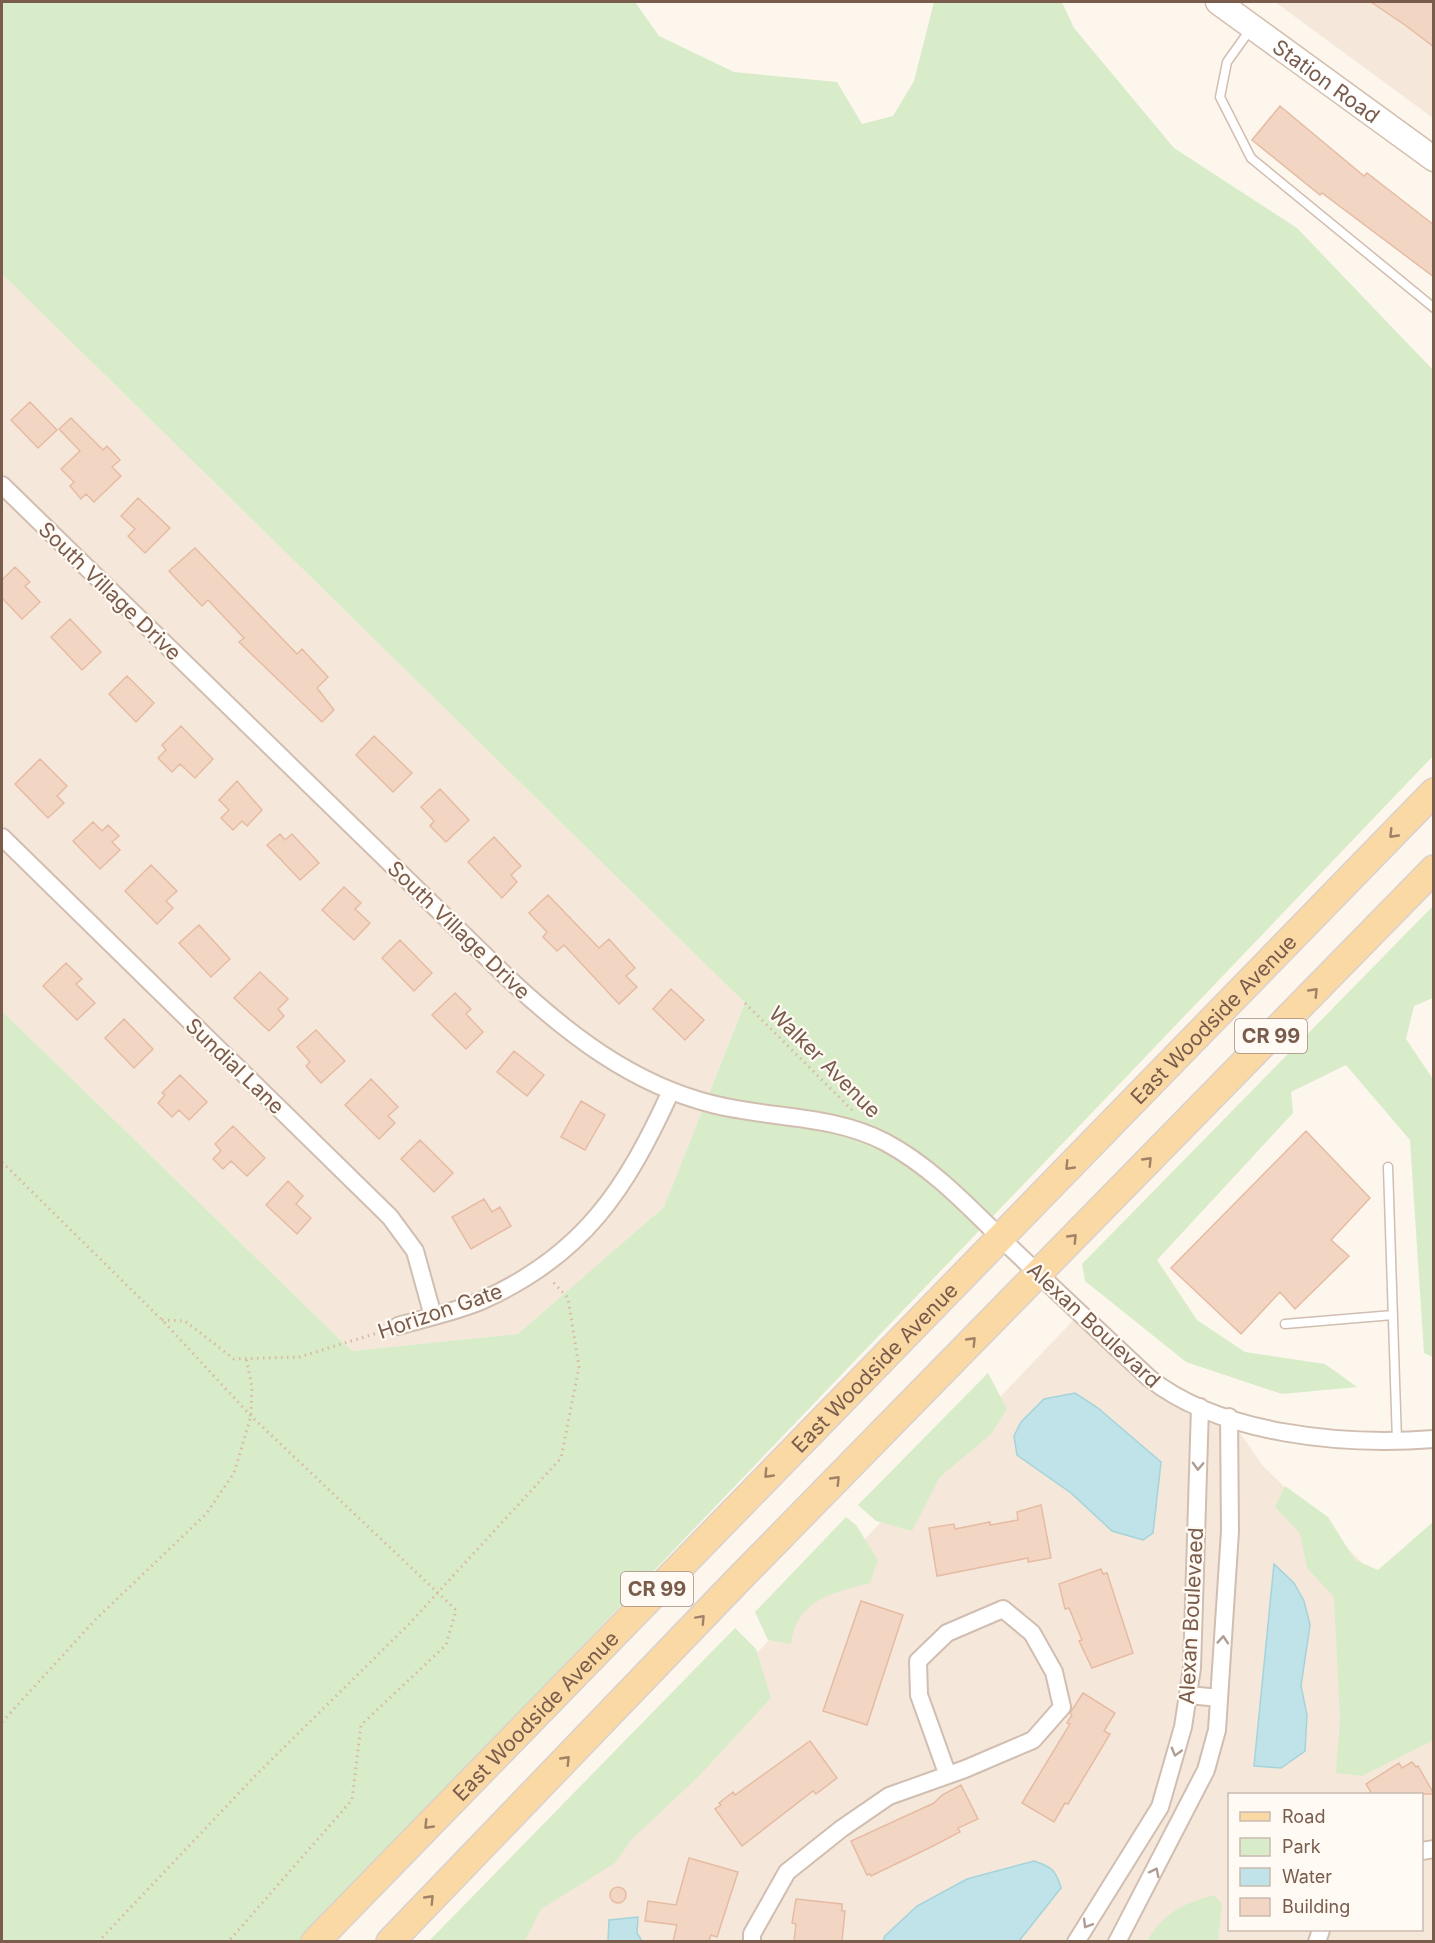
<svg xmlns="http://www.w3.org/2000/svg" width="1435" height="1943" font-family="Inter,sans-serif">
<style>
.residential{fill:#f5e8da;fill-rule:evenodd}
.green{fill:#d8ecc9}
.water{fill:#bfe3e8;stroke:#a5d3da;stroke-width:1.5}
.building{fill:#f3d5c3;stroke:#e6bba3;stroke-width:1.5}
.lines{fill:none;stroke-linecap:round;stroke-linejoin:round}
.lane-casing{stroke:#d1beb0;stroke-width:11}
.street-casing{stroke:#d1beb0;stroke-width:20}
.secondary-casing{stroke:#d6c0b0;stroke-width:27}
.primary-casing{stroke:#dad1cd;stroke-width:30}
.path{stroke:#d9b8a5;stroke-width:3;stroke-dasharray:1.5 4.5;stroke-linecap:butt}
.lane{stroke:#fff;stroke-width:8}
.street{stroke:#fff;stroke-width:16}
.secondary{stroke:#fff;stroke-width:24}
.primary{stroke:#fbd9a5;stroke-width:27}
.oneway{stroke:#a18267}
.oneway2{stroke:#af9d94}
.labels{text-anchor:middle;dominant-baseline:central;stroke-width:4.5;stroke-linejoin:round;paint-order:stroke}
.shield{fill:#fffaf3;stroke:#a28b7f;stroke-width:1.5}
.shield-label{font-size:20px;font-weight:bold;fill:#7a5c4d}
.street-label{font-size:21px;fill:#7a5c4d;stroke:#fffaf3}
</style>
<rect width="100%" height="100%" fill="#fdf6ec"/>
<!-- residential -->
<path class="residential" d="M1275 2H1433V118Z
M2 274 745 1003 664 1207 519 1334 352 1351 2 1011Z
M1080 1313 1149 1378 1229 1417 1263 1466 1433 1632V1941L482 1942ZM1230 1794H1422V1930H1230Z"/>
<!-- green -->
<path class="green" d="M2 2H635L659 36 734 72 837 82 862 124 893 116 914 81 934 2H1062L1074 28 1174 148 1297 228 1433 370V756L300 1941H2V1011L352 1351 518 1334 664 1207 745 1003 2 274Z
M1433 906V998L1414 1006 1406 1039 1433 1079V1357L1424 1353 1410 1140 1346 1065 1291 1092 1293 1113 1157 1260 1197 1320 1245 1352 1325 1364 1357 1387 1282 1394 1186 1362 1085 1281 1082 1264Z
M988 1373 1007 1409 991 1434 940 1477 912 1531 876 1521 858 1505Z
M1285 1486 1328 1517 1355 1560 1378 1570 1433 1522V1740L1362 1776 1336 1773 1340 1720 1334 1597 1307 1568 1300 1533 1275 1507Z
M846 1517 856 1525 878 1560 870 1583C832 1593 796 1600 791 1644L768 1640 755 1612Z
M735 1628 756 1649 771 1698 698 1777 632 1839 615 1863 541 1909 525 1941H429Z
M1214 1895 1222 1904 1218 1941H1147C1164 1912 1183 1904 1214 1895Z"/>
<!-- water -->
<path class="water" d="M1075 1393 1098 1408 1161 1462 1153 1533 1143 1540 1112 1531 1071 1493 1017 1455 1014 1436 1021 1422 1044 1399Z
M1274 1564 1294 1583 1304 1601 1310 1625 1301 1686 1307 1715 1305 1751 1281 1768 1254 1766Z
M1034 1861C1052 1867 1056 1870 1061 1888L1019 1941H883L885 1936 917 1906 967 1879Z
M638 1917 637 1933 642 1941H608L609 1920Z"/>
<!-- building -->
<path class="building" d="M1371 2H1434V47L1405 25Z
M1280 106 1364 176 1367 173 1434 225V277L1322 193 1320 195 1252 140Z
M30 402 57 430 38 448 11 420Z
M71 418 103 450 107 446 120 460 112 467 121 476 94 502 86 494 81 499 70 486 74 482 61 469 80 451 59 429Z
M138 498 170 528 145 553 128 536 135 529 121 516Z
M195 548 297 654 302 649 328 677 317 688 334 710 322 722 239 642 244 638 208 600 202 606 169 571Z
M15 567 30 582 25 586 40 602 22 619 2 598V580Z
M70 619 101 652 82 670 51 637Z
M127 676 154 703 136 722 109 694Z
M181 726 213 759 195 778 180 764 172 772 158 758 166 750 162 745Z
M374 736 412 773 393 792 356 755Z
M40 759 67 786 57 796 64 803 48 818 15 784Z
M237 781 262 810 247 826 242 821 233 830 221 818 229 810 219 800Z
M440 789 469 820 446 842 430 826 434 821 421 807Z
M93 822 102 831 108 825 119 836 112 842 120 850 100 869 73 841Z
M280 834 285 840 292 834 319 863 300 880 267 845Z
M494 837 521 866 511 875 517 882 502 898 468 862Z
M151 865 177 891 166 901 173 908 157 924 125 891Z
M344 887 361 903 355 909 370 923 354 940 322 910Z
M548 895 599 948 609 939 635 968 626 976 637 987 619 1004 564 945 557 951 543 937 547 932 529 913Z
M199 925 230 959 211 977 179 943Z
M400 940 432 973 414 991 382 958Z
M66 963 82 979 76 984 95 1003 77 1020 43 986Z
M260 972 288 999 278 1009 284 1016 269 1031 234 998Z
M671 989 704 1020 685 1040 653 1009Z
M455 993 471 1009 466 1014 483 1032 466 1049 432 1015Z
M124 1019 153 1049 134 1068 105 1038Z
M316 1030 345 1061 321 1083 306 1066 310 1062 297 1047Z
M514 1051 544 1075 527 1096 497 1072Z
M180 1075 207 1102 189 1120 179 1110 172 1117 158 1103 165 1095 162 1093Z
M371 1079 398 1107 388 1116 395 1123 379 1139 345 1105Z
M581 1101 605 1115 585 1150 561 1137Z
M233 1126 265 1158 247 1176 231 1161 223 1169 213 1159 221 1151 215 1144Z
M1306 1131 1370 1198 1331 1240 1349 1256 1295 1309 1280 1292 1241 1334 1171 1268Z
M420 1140 453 1173 434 1192 401 1159Z
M288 1181 303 1196 296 1204 311 1218 297 1234 266 1205Z
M484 1199 492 1212 500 1207 511 1226 471 1249 452 1217Z
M1041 1505 1051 1558 1028 1562V1558L937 1576 929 1528 954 1524 955 1529 990 1522V1525L1018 1520 1017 1512Z
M1101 1569 1103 1574 1107 1573 1133 1653 1092 1668 1079 1641 1082 1640 1069 1608 1065 1609 1059 1584Z
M861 1601 903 1615 867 1725 823 1711Z
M1083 1693 1115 1713 1104 1731 1110 1734 1068 1804 1065 1803 1054 1822 1022 1803 1070 1724 1067 1723 1072 1715 1070 1713Z
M810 1741 837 1778 816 1794 813 1791 742 1846 715 1809 721 1805 719 1803 733 1792 735 1795Z
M1412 1762 1416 1767 1418 1766 1434 1794H1372L1366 1784 1399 1763 1402 1768Z
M961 1785 978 1819 958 1828 960 1832 929 1848 871 1876 870 1874 867 1875 851 1841 934 1803 942 1795Z
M689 1858 738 1872 717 1937 711 1935 709 1941H673L677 1925 645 1921 648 1901 676 1905Z
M610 1895a8 8 0 1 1 16 0a8 8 0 1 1-16 0Z
M796 1899 842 1904V1911H845L842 1941H794L796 1924 792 1923Z"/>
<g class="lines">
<!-- lane casing -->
<g class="lane-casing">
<path id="lane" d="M1252 27 1227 62 1220 97 1251 158 1434 308
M1388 1167 1397 1441
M1285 1324 1393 1315"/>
</g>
<!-- street casing -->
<g class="street-casing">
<path id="street" d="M2 485 509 979C568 1034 632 1084 712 1104 770 1119 831 1114 885 1142 932 1167 969 1207 1007 1244 1054 1289 1101 1333 1149 1378 1221 1435 1345 1446 1434 1439
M2 837 390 1217 415 1251 433 1316
M398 1326C425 1318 455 1312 481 1301 584 1255 626 1189 671 1091
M1189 1695 1219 1698
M1422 1851 1434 1849
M752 1942V1934L787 1872 841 1829 889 1796 965 1769 1033 1740 1062 1707 1054 1672 1032 1633 1003 1609 947 1633 918 1661 919 1695 947 1773
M1076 1942 1160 1807 1183 1727 1192 1668 1200 1407
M1117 1942 1206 1770 1217 1730 1230 1531 1229 1417
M1317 1942 1321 1930"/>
</g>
<!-- secondary casing -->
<g class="secondary-casing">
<g id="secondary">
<path id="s1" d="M1218 2 1434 159"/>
</g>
</g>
<!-- primary casing -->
<g class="primary-casing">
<g id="primary">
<path id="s2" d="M315 1942 1434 792"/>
<path d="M390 1942 737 1581 1434 869"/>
</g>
</g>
<!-- path -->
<path class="path" d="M745 1003 852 1110
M2 1162 162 1320 251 1416 456 1610 446 1645 361 1725 352 1800 228 1942
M162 1320 185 1321 234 1359 299 1357 384 1331
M2 1722 96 1619 206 1514 234 1473 251 1416 252 1387 246 1358
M98 1942 255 1776 409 1624 561 1458 579 1367 568 1298 552 1281"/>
<!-- lane -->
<use href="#lane" class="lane"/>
<!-- street -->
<use href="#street" class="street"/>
<!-- secondary -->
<use href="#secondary" class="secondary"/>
<!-- primary -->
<use href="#primary" class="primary"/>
</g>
<!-- one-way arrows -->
<defs><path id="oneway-chevron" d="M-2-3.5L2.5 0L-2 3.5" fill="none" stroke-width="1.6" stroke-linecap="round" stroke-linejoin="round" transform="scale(1.5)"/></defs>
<g class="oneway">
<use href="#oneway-chevron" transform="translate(1393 834) rotate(134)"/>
<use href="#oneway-chevron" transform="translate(1314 992) rotate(-46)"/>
<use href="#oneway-chevron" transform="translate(1148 1161) rotate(-46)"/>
<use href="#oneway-chevron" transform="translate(1069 1166) rotate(134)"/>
<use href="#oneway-chevron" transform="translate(1073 1238) rotate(-46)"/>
<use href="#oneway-chevron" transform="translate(972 1341) rotate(-46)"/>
<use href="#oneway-chevron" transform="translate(768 1474) rotate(134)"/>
<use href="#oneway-chevron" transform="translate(836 1480) rotate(-46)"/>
<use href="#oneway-chevron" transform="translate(701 1619) rotate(-47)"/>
<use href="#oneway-chevron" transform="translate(566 1760) rotate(-46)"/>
<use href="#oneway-chevron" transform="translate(428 1825) rotate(134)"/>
<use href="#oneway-chevron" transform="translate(430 1899) rotate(-46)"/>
</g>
<g class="oneway2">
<use href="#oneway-chevron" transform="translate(1198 1466) rotate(92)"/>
<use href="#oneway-chevron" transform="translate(1223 1640) rotate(-86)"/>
<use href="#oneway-chevron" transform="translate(1176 1752) rotate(106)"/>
<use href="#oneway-chevron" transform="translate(1155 1872) rotate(-63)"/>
<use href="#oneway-chevron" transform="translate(1087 1924) rotate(121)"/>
</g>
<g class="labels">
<!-- shield labels -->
<g class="shield">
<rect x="1235" y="1019" width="72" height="34" rx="4.5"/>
<rect x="621" y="1572" width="72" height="34" rx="4.5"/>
</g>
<g class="shield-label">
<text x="1271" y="1036">CR 99</text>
<text x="657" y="1589">CR 99</text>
</g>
<!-- street labels -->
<g class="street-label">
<text stroke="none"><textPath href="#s1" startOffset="134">Station Road</textPath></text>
<text transform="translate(110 591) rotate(44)">South Village Drive</text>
<text transform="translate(459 930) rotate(44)">South Village Drive</text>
<text stroke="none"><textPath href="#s2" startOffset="1288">East Woodside Avenue</textPath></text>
<text transform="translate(825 1062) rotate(45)">Walker Avenue</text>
<text transform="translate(235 1066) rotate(44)">Sundial Lane</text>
<text transform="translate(440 1311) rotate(-19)">Horizon Gate</text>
<text transform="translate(1094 1325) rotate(43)">Alexan Boulevard</text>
<text stroke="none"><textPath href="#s2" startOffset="802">East Woodside Avenue</textPath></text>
<text transform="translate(1191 1616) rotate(-87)">Alexan Boulevaed</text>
<text stroke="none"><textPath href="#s2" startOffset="316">East Woodside Avenue</textPath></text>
</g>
</g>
<!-- border -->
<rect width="1435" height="1943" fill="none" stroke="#7a5c4d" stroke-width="6"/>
<!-- legend -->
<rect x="1228" y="1793" width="195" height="138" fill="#fffaf3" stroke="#cabbb1" stroke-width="1.5"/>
<rect x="1240" y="1812" width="30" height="9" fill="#fbd9a5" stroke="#cabbb1" stroke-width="1.5"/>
<text x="1282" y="1823" font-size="18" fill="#7a5c4d">Road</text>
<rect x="1240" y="1838" width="30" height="18" fill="#d8ecc9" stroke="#cabbb1" stroke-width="1.5"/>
<text x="1282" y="1853" font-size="18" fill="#7a5c4d">Park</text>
<rect x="1240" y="1868" width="30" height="18" fill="#bfe3e8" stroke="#cabbb1" stroke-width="1.5"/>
<text x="1282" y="1883" font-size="18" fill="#7a5c4d">Water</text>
<rect x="1240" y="1898" width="30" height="18" fill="#f3d5c3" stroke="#cabbb1" stroke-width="1.5"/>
<text x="1282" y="1913" font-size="18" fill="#7a5c4d">Building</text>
</svg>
